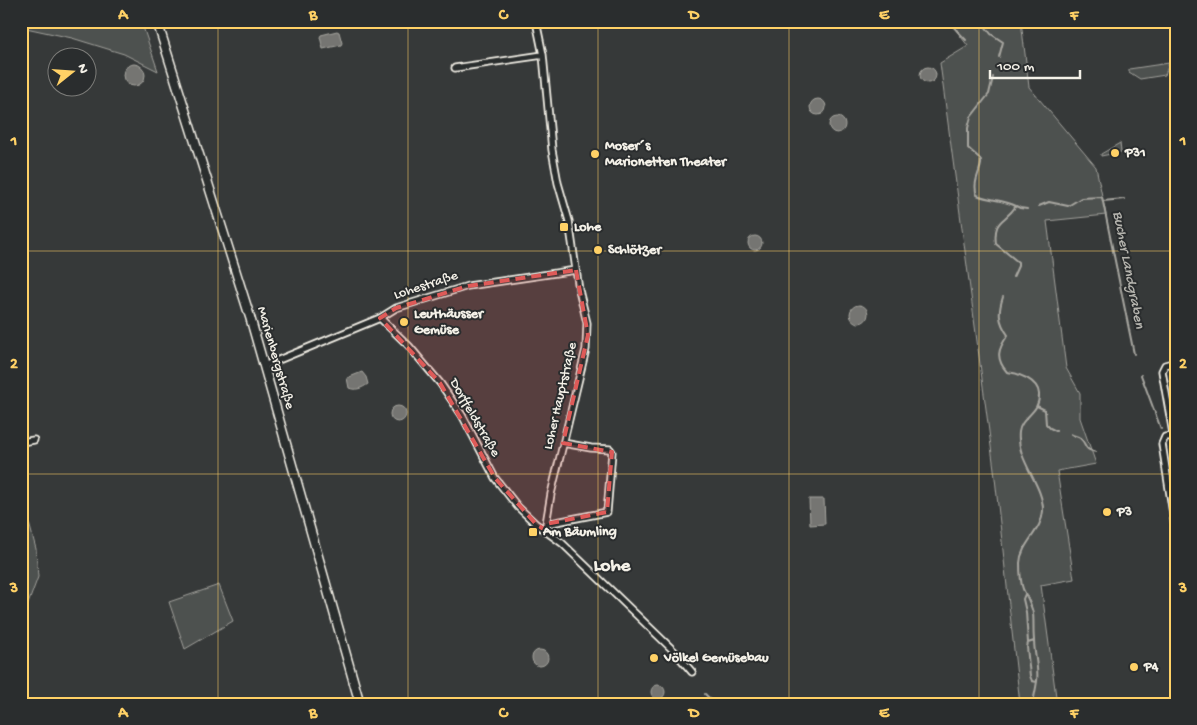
<svg xmlns="http://www.w3.org/2000/svg" width="1197" height="725" font-family="'Gochi Hand',sans-serif">
<style>
.green{fill:#4e514f;stroke:#a1a19c}
.water{fill:#757572;stroke:#a8a7a1}
.lines{fill:none;stroke-linecap:round;stroke-linejoin:round}
.stream{stroke:#a8a7a1;stroke-width:2}
.minor-casing{stroke:#f4f1e8;stroke-width:9}
.major-casing{stroke:#f4f1e8;stroke-width:11}
.minor{stroke:#2a2d2e;stroke-width:5.5}
.major{stroke:#2a2d2e;stroke-width:8}
.marked{fill:#de5a58;fill-opacity:0.2;stroke:#de5a58;stroke-width:4;stroke-dasharray:10 6;stroke-linejoin:round}
.grid{fill:none;stroke:#ffd166;stroke-width:1;stroke-opacity:0.55}
.poi-dot{fill:#ffd166;stroke:#2a2d2e;stroke-width:2}
.labels{text-anchor:middle;dominant-baseline:central;stroke-width:4;stroke-linejoin:round;paint-order:stroke}
.poi-label{font-size:14px;font-weight:bold;fill:#f4f1e8;stroke:#2a2d2e;text-anchor:start}
.street-label{font-size:14px;fill:#f4f1e8;stroke:#2a2d2e}
.water-label{font-size:15px;font-style:italic;fill:#b4b3ad;stroke:#2a2d2e}
.district-label{font-size:19px;font-weight:bold;fill:#f4f1e8;stroke:#2a2d2e}
.neatline{fill:none;stroke:#ffd166;stroke-width:2}
.grid-label{font-size:16px;text-anchor:middle;font-weight:bold;fill:#ffd166}
</style>
<rect width="100%" height="100%" fill="#363939"/>
<filter id="ink" filterUnits="userSpaceOnUse"><feTurbulence type="fractalNoise" baseFrequency=".02" numOctaves="2"/><feDisplacementMap in="SourceGraphic" scale="10" xChannelSelector="R" yChannelSelector="G"/><feConvolveMatrix kernelMatrix="1 2 1 2 8 2 1 2 1" color-interpolation-filters="sRGB"/></filter>
<g filter="url(#ink)">
<!-- green -->
<path class="green" d="M21 21H141L158 71 124 54 72 38 26 28 21 42Z
M949 21H1021L1029 87 1096 167 1106 215 1047 221 1066 368 1080 393V418L1096 464 1057 471 1074 579 1041 585 1057 704H1020L994 469 940 63 968 46Z
M1169 63 1165 75 1140 79 1129 72V69Z
M1120 143 1121 152 1101 156V154Z
M21 493 36 549 38 577 21 623Z
M219 585 233 621 185 649 169 602Z"/>
<!-- water -->
<path class="water" d="M337 31 339 32 342 43 341 45 323 49 320 37 321 35Z
M123 75a11 11 0 1 1 22 0a11 11 0 1 1-22 0Z
M920 75a8 8 0 1 1 16 0a8 8 0 1 1-16 0Z
M810 107a8 8 0 1 1 16 0a8 8 0 1 1-16 0Z
M829 125a8 8 0 1 1 16 0a8 8 0 1 1-16 0Z
M748 243a7 7 0 1 1 14 0a7 7 0 1 1-14 0Z
M850 314a9 9 0 1 1 18 0a9 9 0 1 1-18 0Z
M362 372 366 377 368 384C362 388 356 391 349 388L347 378Z
M390 414a8 8 0 1 1 16 0a8 8 0 1 1-16 0Z
M809 499H824L825 524 810 525Z
M532 658a8 8 0 1 1 16 0a8 8 0 1 1-16 0Z
M651 692a7 7 0 1 1 14 0a7 7 0 1 1-14 0Z"/>
<g class="lines">
<!-- stream -->
<path class="stream" d="M948 21 966 40
M981 21 991 34 1003 42 999 57
M993 77 989 94 971 117 968 128V148C972 152 978 156 980 159 985 166 971 180 977 195 991 201 1002 199 1016 206 1005 223 993 218 996 244L1018 262V266L1013 277
M1103 201 1124 199
M1016 206 1020 208 1027 209
M1039 206 1049 202 1068 206 1081 198 1102 197 1134 354
M1003 297C998 312 998 321 1008 335 998 349 995 358 1007 372 1018 373 1038 380 1039 394 1040 414 1021 416 1019 432 1016 461 1044 485 1043 511 1042 531 1021 543 1020 563 1020 571 1020 581 1023 589 1027 597 1031 604 1033 613 1034 622 1033 631 1034 640 1034 654 1039 668 1037 681 1036 689 1034 696 1033 704
M1141 375 1161 429
M1037 406 1045 410 1046 424 1050 428 1056 431
M1071 434C1074 436 1077 436 1080 438 1088 445 1082 449 1096 452
M1025 594 1023 599 1026 612 1028 643
M1034 641 1028 643 1027 647 1030 676 1032 681 1037 682
M705 694 715 704"/>
<!-- minor casing -->
<g class="minor-casing">
<path id="minor" d="M536 21 543 55 552 150 558 183 569 221 579 290 587 323 586 349 551 494 545 530
M455 68 543 55
M380 318 409 346 440 383 462 415 495 478 518 507 536 524 562 543 674 651 692 672
M1176 362 1165 365 1162 371 1176 451
M264 366 380 318 396 308 468 286 576 270
M1176 436 1165 437 1162 444 1176 533
M21 442 34 440
M546 524 607 512 612 452 610 449 591 448 563 443"/>
</g>
<!-- major casing -->
<g class="major-casing">
<path id="major" d="M157 21 250 317 360 704"/>
</g>
<!-- minor -->
<use href="#minor" class="minor"/>
<!-- major -->
<use href="#major" class="major"/>
</g>
</g>
<!-- marked area -->
<path class="marked" d="M576 270 588 335 563 443 612 452 607 512 546 524 545 530 536 524 495 478 440 383 380 318 396 308 468 286Z"/>
<!-- grid -->
<path class="grid" d="M218 21V704M408 21V704M598 21V704M789 21V704M979 21V704M21 251H1176M21 474H1176"/>
<!-- markers -->
<g class="poi-dot">
<circle cx="1115" cy="153" r="5"/>
<circle cx="595" cy="154" r="5"/>
<rect x="559" y="222" width="10" height="10" rx="2.5"/>
<circle cx="598" cy="250" r="5"/>
<circle cx="404" cy="322" r="5"/>
<circle cx="1107" cy="512" r="5"/>
<rect x="528" y="527" width="10" height="10" rx="2.5"/>
<circle cx="654" cy="658" r="5"/>
<circle cx="1134" cy="667" r="5"/>
</g>
<g class="labels">
<!-- poi labels -->
<g class="poi-label">
<text x="605" y="146">Moser´s<tspan x="605" dy="16">Marionetten Theater</tspan></text>
<text x="1125" y="153">P31</text>
<text x="574" y="227">Lohe</text>
<text x="608" y="250">Schlötzer</text>
<text x="414" y="314">Leuthäusser<tspan x="414" dy="16">Gemüse</tspan></text>
<text x="1117" y="512">P3</text>
<text x="543" y="532">Am Bäumling</text>
<text x="664" y="658">Völkel Gemüsebau</text>
<text x="1144" y="667">P4</text>
</g>
<!-- street labels -->
<g class="street-label">
<text transform="translate(426 286) rotate(-18)">Lohestraße</text>
<text transform="translate(275 358) rotate(74)">Marienbergstraße</text>
<text transform="translate(561 396) rotate(-77)">Loher Hauptstraße</text>
<text transform="translate(474 418) rotate(60)">Dorffeldstraße</text>
</g>
<!-- water labels -->
<g class="water-label">
<text transform="translate(1128 270) rotate(79)">Bucher Landgraben</text>
</g>
<!-- district labels -->
<g class="district-label">
<text x="612" y="566">Lohe</text>
</g>
</g>
<!-- margin -->
<rect width="1197" height="725" fill="none" stroke="#2a2d2e" stroke-width="55"/>
<!-- north arrow -->
<g transform="translate(72 72) rotate(73)"><circle r="24" fill="#2a2d2e" stroke="#7b7b78"/>
<path d="M0-4L9 19L0 12L-9 19Z" fill="#ffd166"/>
<text y="-8" font-size="14" font-weight="bold" text-anchor="middle" fill="#f4f1e8">N</text>
</g>
<!-- scale -->
<path d="M990 70v8h90v-8" fill="none" stroke="#f4f1e8" stroke-width="2.5"/>
<text x="997" y="70" font-size="15" fill="#f4f1e8" stroke="#2a2d2e" stroke-width="4" paint-order="stroke">100 m</text>
<rect x="28" y="28" width="1142" height="670" class="neatline"/>
<g class="grid-label">
<text x="123" y="19">A</text>
<text x="313" y="19">B</text>
<text x="503" y="19">C</text>
<text x="694" y="19">D</text>
<text x="884" y="19">E</text>
<text x="1074" y="19">F</text>
<text x="14" y="145">1</text>
<text x="1183" y="145">1</text>
<text x="14" y="368">2</text>
<text x="1183" y="368">2</text>
<text x="14" y="592">3</text>
<text x="1183" y="592">3</text>
<text x="123" y="717">A</text>
<text x="313" y="717">B</text>
<text x="503" y="717">C</text>
<text x="694" y="717">D</text>
<text x="884" y="717">E</text>
<text x="1074" y="717">F</text>
</g>
</svg>
